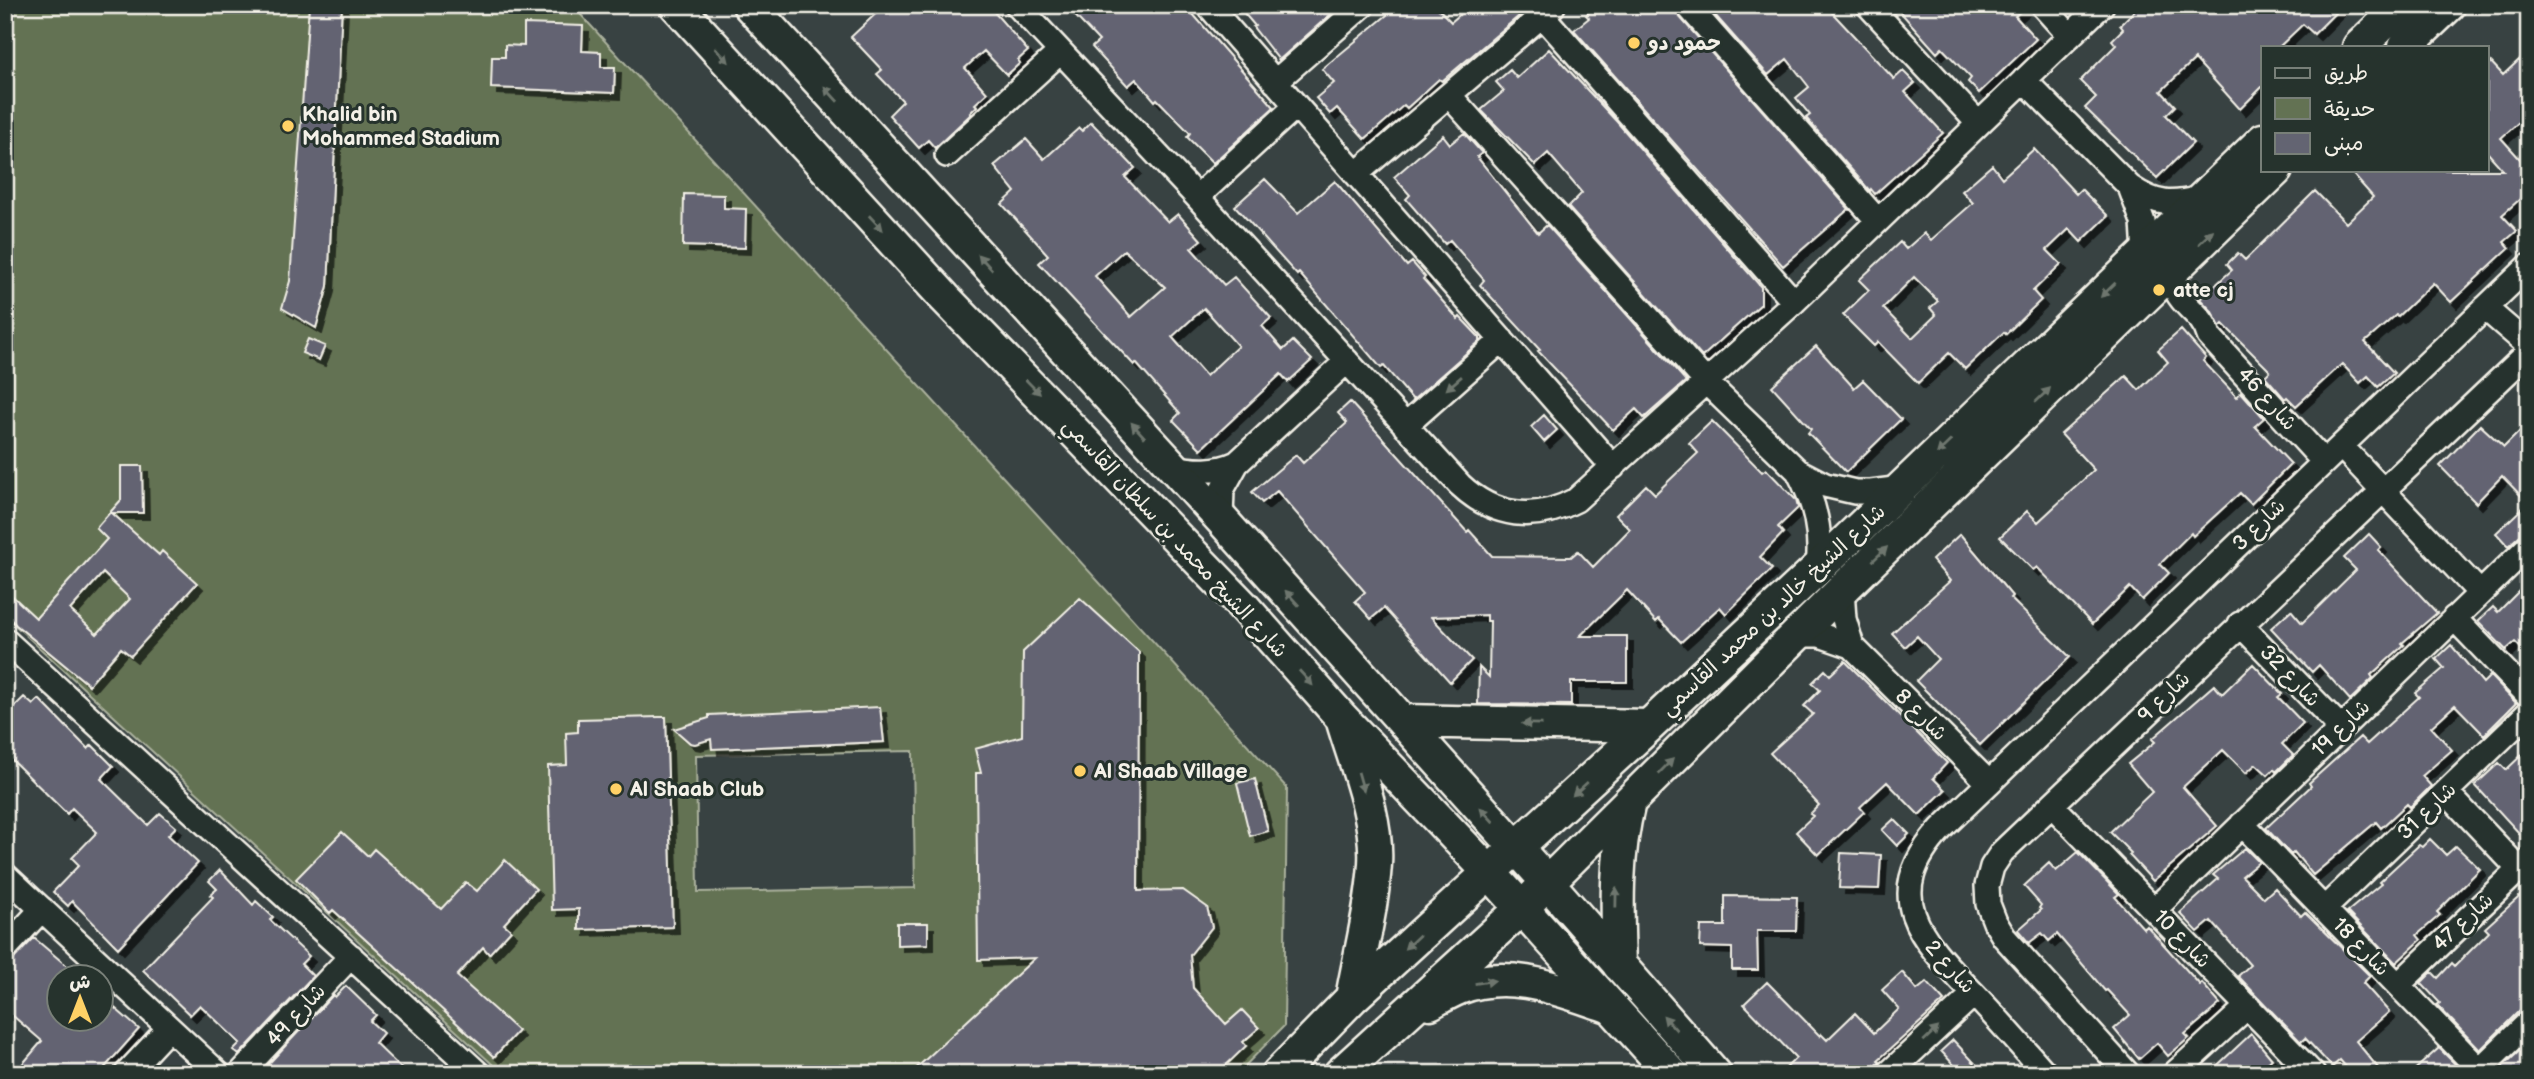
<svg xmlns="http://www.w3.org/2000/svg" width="2534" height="1079" font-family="'Balsamiq Sans','Playpen Sans Arabic',sans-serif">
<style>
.green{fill:#637253;stroke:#acb29e;stroke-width:2;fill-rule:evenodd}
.building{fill:#636472;stroke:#f4f1e8;stroke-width:2;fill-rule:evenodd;filter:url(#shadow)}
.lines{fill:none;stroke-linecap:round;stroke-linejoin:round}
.street-casing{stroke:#f4f1e8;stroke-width:28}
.secondary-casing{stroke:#f4f1e8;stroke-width:37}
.street{stroke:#26332d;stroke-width:23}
.secondary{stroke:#26332d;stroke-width:32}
.oneway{fill:#6e766e}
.poi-dot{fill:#ffd166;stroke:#26332d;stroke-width:2.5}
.labels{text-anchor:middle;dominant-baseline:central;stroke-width:6;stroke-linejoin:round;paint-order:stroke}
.poi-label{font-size:21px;font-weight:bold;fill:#f4f1e8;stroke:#26332d;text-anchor:start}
.street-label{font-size:21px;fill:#f4f1e8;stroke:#26332d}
</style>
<defs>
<filter id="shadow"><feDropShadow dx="6" dy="6" stdDeviation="0" flood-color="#0009"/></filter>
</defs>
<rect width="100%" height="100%" fill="#384242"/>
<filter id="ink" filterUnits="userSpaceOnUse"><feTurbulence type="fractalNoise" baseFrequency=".0143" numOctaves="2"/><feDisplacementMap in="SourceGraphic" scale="14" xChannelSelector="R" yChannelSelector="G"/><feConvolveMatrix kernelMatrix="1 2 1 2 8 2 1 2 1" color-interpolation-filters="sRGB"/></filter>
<g filter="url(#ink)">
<!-- green -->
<path class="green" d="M5 5H572L1287 788 1284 1026 1237 1074H503L5 616ZM913 751 915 888 698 892 696 755Z"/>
<!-- building -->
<path class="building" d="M309 5H342L328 286 316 328 282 308 290 281Z
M885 5H988L1028 51 1018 60 1020 63 1007 75 984 51 965 68 987 93 975 104 977 106 970 113 971 114 935 148 928 140 919 148 889 115 903 101 877 74 882 70 851 37Z
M1065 5H1185L1274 107 1213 163 1187 137 1190 133 1157 99 1155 101 1136 79 1128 86 1092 47 1099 41Z
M1237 5H1341L1279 60 1253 27 1255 26Z
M1399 5H1435L1451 22 1471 5H1532L1442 81 1439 79 1407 108 1404 105 1365 139 1337 108 1330 114 1316 98 1334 83 1322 69Z
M1598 5H1673L1677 14 1849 209 1783 266 1574 30 1589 18 1586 15Z
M1706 5H1825L1894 79 1903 71 1915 83 1905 92 1943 133 1875 194 1871 189 1870 191 1806 118 1810 115 1796 98 1809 87 1787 59 1768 75Z
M1894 5H2028L2015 16 2036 39 1979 93 1968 82 1971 78 1942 48 1937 53Z
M2140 5H2343L2314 34 2303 24 2279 47H2263V86L2240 109 2195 59 2161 91 2175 106 2166 115 2193 143 2157 178 2085 108 2096 97 2080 81 2116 45 2112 40 2123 29 2120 25Z
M524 24 583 26 582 51 601 52V67H615L614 93 491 88 492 57H505V45L524 46Z
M1549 49 1617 122 1761 287V304L1702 357 1568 207 1582 193 1548 153 1535 165 1481 110 1504 91 1496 82 1510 70 1517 78Z
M2487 58 2503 75 2519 60 2529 71V113L2501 138 2529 169V191L2502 215 2517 231 2504 242 2509 248 2451 302 2433 283 2398 316 2396 315 2365 342 2394 373 2378 387 2368 376 2360 383 2342 364 2296 406 2287 397 2285 399 2265 376 2270 371 2223 324 2220 327 2211 310 2200 299 2232 270 2227 264 2238 253 2245 260 2315 191 2346 223 2373 197 2349 170H2503L2487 152Z
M1091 122 1135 168 1125 177 1168 222 1178 214 1201 240 1191 248 1224 285 1234 277 1271 318 1262 326 1283 350 1293 341 1312 360 1288 382 1281 374 1201 449 1173 420 1180 413 1136 363 1134 365 1039 263 1048 255 1002 204 1015 192 994 166 1026 139 1044 159 1079 128 1082 131ZM1124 250 1165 287 1131 317 1095 276ZM1204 308 1238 346 1206 376 1172 337Z
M1464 133 1482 153 1477 157 1538 233 1547 225 1686 381 1644 418 1636 409 1613 430 1538 351 1540 350 1480 285 1484 280 1450 240 1445 244 1406 199 1410 195 1394 177 1443 135 1450 144Z
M2034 149 2076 194 2081 189 2108 216 2081 242 2069 229 2047 250 2061 264 2033 291 2041 300 2006 334 2004 332 1965 369 1949 353 1918 383 1878 342 1874 346 1843 315 1869 290 1859 280 1900 242 1906 249 1924 233 1931 240 1973 203 1962 191 1992 165 2002 178ZM1914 277 1938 301 1930 308 1936 315 1912 338 1883 308Z
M1265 179 1298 213 1335 181 1407 266 1412 262 1425 277 1423 279 1458 319 1460 317 1480 338V341L1413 400 1384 366 1381 368 1299 273 1297 275 1235 206Z
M684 194 724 195V208L746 209 745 248 683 246Z
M2181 330 2206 358 2203 361 2237 397 2241 392 2264 418 2255 426 2291 464 2251 504 2240 493 2193 536 2191 533 2160 564 2169 573 2142 600 2130 587 2092 624 2037 567 2033 570 2000 537 2027 511 2038 522 2094 470 2061 434 2126 376 2139 390 2168 362 2158 350Z
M308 339 325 346 319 360 302 353Z
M1816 346 1854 388 1863 380 1901 419 1846 472 1808 433 1811 429 1772 386Z
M1350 402 1467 532 1469 530 1492 556 1571 557 1578 551 1593 567 1630 529 1616 515 1646 485 1655 494 1698 453 1689 443 1712 421 1762 472 1766 469 1796 500 1798 508 1778 527 1783 533 1760 557 1772 569 1726 614 1720 607 1681 642 1659 619 1656 622 1627 590 1580 636H1627V682H1571V705L1478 704 1479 667 1489 677 1490 621H1487V615L1431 617 1472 660 1450 682 1384 608 1371 619 1355 601 1365 592 1277 491 1262 503 1252 492 1296 455 1303 463 1347 423 1338 413Z
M1544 415 1557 430 1544 442 1531 427Z
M2529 422V531L2519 536 2508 546 2496 533 2528 503 2502 476 2476 503 2440 466 2480 425 2504 447Z
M121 466H142L143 513H112L159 555 162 551 197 583 131 656 121 648 89 685 16 625 5 613V589L36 618 107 539 96 528 121 500ZM103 573 130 599 97 634 70 610Z
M1960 534 2012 596 2010 598 2070 657 1980 745 1916 681 1938 659 1917 636 1905 647 1892 633 1950 581 1932 560Z
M2369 534 2381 547 2378 550 2437 613 2402 643 2404 645 2371 675 2373 678 2350 700 2319 665 2312 672 2271 628 2291 610 2302 623 2356 570 2344 558Z
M2529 581V656L2515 642 2506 650 2478 621 2493 607 2498 612Z
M1080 598 1139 652 1138 891 1183 890 1207 907 1212 927 1190 955 1193 988 1226 1024 1242 1010 1259 1028 1243 1042 1246 1046 1217 1074H910L1035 958 978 960 976 773H981L975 749 1022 736 1023 652Z
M2451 645 2483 683 2490 676 2516 703 2484 735 2455 705 2431 727 2452 750 2422 776 2431 786 2410 807 2407 804 2381 828 2376 822 2313 875 2294 852 2291 855 2266 828 2311 786 2309 783 2360 737 2367 744 2419 697 2415 693 2444 668 2436 659Z
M1845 661 1947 763 1933 778 1945 790 1919 815 1887 782 1860 807 1864 812 1818 855 1796 832 1813 816 1810 814 1819 805 1770 753 1813 714 1804 706 1820 690 1812 683 1825 670 1830 675Z
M2253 664 2282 694 2278 697 2303 723 2282 744 2293 755 2276 772 2274 769 2268 775 2256 764 2246 773 2223 750 2183 787 2217 826 2153 881 2129 855 2131 853 2110 832 2152 792 2128 764 2155 742 2152 739 2214 685 2222 694Z
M24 697 33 705 39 699 88 749 92 745 113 766 101 779 148 825 160 813 176 827 168 835 198 863 118 948 72 901 68 906 53 892 79 865 72 858 97 832 72 808 67 814 5 753V716Z
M880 707 884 742 712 749 711 739 695 744 690 743 674 729 709 718V715Z
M659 717H666L673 927 579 930V909L552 910 548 766 567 765 566 733 578 732V719Z
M2529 748V844L2475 785 2499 763 2506 770Z
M1255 779 1268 831 1250 836 1237 783Z
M1894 819 1909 834 1897 846 1882 830Z
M342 832 368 856 374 849 441 909 466 882 477 891 505 860 536 889 504 924 511 930 489 954 483 947 457 976 518 1031 494 1057 333 910 330 913 296 879Z
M2430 839 2446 855 2456 846 2480 869 2437 912 2440 915 2417 935 2421 940 2396 963 2347 912 2381 884 2379 882 2419 845 2422 847Z
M2245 848 2259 862 2242 876 2264 898 2275 888 2301 916 2305 912 2370 976 2363 983 2389 1012 2356 1041 2383 1074H2352L2340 1060 2332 1067 2305 1038 2301 1042 2238 976 2250 965 2211 921 2198 932 2180 913 2218 879 2213 875Z
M2078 852 2119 894 2115 897 2144 929 2147 926 2200 985 2202 983 2220 1004 2185 1034 2189 1038 2168 1056 2157 1043 2139 1059 2114 1029 2130 1015 2107 990 2105 991 2057 934 2049 941 2042 933 2029 943 2018 930 2041 910 2039 908 2041 905 2024 886 2049 863 2056 871Z
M1841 853 1881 855 1879 889 1839 888Z
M220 870 253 905 256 901 273 917 270 920 309 956 301 964 313 976 239 1055 233 1050 240 1043 200 1005 190 1015 143 970 213 897 210 895 217 889 209 881Z
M2529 888V1001L2480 1050 2437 1005 2440 1003 2421 983 2432 972 2438 978 2452 963 2455 966 2489 932 2485 928Z
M1725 896 1797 897 1796 931H1757L1758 970H1732V948L1700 947 1701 926H1725Z
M897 923H928V944L897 945Z
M34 938 80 977H60V1019H102V997L139 1029 99 1074H28L20 1067 42 1041 5 1009V968Z
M1902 972 1917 990 1927 982 1944 1001 1878 1060 1880 1062 1868 1074H1780L1796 1058 1744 1004 1767 982 1820 1036 1821 1034 1827 1040 1855 1013 1874 1033 1899 1009 1882 990Z
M346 986 376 1015 370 1021 383 1033 375 1043 407 1074H259L333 995 335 997Z
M2251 1034 2272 1059 2255 1074H2208Z
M1953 1040 1985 1074H1945L1954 1065 1941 1051Z
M2524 1047 2529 1052V1074H2509L2502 1067Z
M2439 1048 2460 1069 2455 1074H2410Z"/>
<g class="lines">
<!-- street casing -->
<g class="street-casing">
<path id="street" d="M1017 5 1197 197 1460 485C1494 517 1535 522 1576 500L1794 302 2102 5
M1208 5 1613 467
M1687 5 1878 221
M1868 5 1978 123
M2042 5 2070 36
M1542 15 1794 302
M2024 80 2130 187C2158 206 2171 205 2203 198
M1275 82 1363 5
M1449 95 1707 383 1798 471 1825 485 1855 492H1871L1902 488
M947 155 1059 53
M1356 174 1553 6
M2130 187 2143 222 2145 254
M1197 197 1296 106
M2175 266C2167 305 2201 306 2209 336L2324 462
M2485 308 2529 346
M1405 426 1502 340
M2341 446 2480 593
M1172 467C1194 471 1216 473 1237 463
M1798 471C1815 503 1822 532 1818 568
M1221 519 1222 490 1237 463 1347 361
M1842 590 1844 619 1852 646
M2454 618 2529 696
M2240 624 2341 728
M1797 635H1820L1852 646 1989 783
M5 640 479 1074
M2446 792 2519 869
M2052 805 2313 1074
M2242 824 2479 1069
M5 875 219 1074
M2324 909 2529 712
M2154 910 2529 546
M5 949 42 909
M2398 985 2529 860
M126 1074 169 1028
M240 1074 351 956
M1888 1074 1974 994
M2046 1074C2022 1047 1998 1019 1973 993 1922 940 1878 897 1941 829L2529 266
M2128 1074 2004 937 1995 922 1988 904 1987 886 1992 867 2002 852 2529 352
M2174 1074 2248 1006
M2475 1074 2529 1022"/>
</g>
<!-- secondary casing -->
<g class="secondary-casing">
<path id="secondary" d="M676 5 945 298 1242 605 1341 717 1489 872 1672 1074
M749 5 1221 519 1548 883 1715 1074
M2359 47 2403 5
M2405 47 2449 5
M1403 721 1649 726
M1343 722C1356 766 1378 817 1375 864 1372 909 1360 953 1352 998
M1619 965C1617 909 1615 857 1629 802
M1430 1003C1439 998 1449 992 1459 988 1509 968 1560 990 1608 1006
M1278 1074 1352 998 1649 726 1818 568 2263 140
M1340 1074 1521 909 1842 590 2276 170"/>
</g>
<!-- street -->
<use href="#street" class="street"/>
<!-- secondary -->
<use href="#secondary" class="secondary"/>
</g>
<!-- one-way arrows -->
<defs><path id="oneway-solid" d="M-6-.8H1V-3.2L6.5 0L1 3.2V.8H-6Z" transform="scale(1.75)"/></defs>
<g class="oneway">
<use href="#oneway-solid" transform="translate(722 55) rotate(47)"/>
<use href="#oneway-solid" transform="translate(831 94) rotate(-132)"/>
<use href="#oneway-solid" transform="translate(876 223) rotate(47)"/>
<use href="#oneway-solid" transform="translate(2206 237) rotate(-44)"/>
<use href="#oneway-solid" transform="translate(985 262) rotate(-132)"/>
<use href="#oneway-solid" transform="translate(2108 290) rotate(136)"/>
<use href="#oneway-solid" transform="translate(1454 383) rotate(139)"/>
<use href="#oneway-solid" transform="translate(1033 387) rotate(45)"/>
<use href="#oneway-solid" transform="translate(2043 395) rotate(-44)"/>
<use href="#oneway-solid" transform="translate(1138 430) rotate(-132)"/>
<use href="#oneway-solid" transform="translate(1944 447) rotate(136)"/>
<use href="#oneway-solid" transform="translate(1880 554) rotate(-44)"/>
<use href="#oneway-solid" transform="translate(1292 598) rotate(-132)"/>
<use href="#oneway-solid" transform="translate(1306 678) rotate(48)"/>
<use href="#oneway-solid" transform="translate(1532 724) rotate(-179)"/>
<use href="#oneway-solid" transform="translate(1666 766) rotate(-45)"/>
<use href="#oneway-solid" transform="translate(1361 782) rotate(74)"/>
<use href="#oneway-solid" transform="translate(1580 789) rotate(138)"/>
<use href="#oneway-solid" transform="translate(1487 815) rotate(-132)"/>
<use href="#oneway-solid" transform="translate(1616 897) rotate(-89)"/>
<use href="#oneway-solid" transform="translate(1412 942) rotate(137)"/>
<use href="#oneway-solid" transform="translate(1485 982) rotate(-9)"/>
<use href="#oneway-solid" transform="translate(1670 1023) rotate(-132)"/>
<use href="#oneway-solid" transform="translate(1931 1034) rotate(-43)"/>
</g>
</g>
<!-- markers -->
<g class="poi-dot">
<circle cx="1634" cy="43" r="7"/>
<circle cx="288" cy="126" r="7"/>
<circle cx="2159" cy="290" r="7"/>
<circle cx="1080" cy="771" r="7"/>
<circle cx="616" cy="789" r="7"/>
</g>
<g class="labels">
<!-- poi labels -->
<g class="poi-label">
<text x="1648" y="43">حمود دو</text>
<text x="302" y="114">Khalid bin<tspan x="302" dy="24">Mohammed Stadium</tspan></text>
<text x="2173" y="290">atte cj</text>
<text x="1094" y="771">Al Shaab Village</text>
<text x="630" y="789">Al Shaab Club</text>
</g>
<!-- street labels -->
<g class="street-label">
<text transform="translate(2267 399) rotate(48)">شارع 46</text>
<text transform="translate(2259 525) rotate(-44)">شارع 3</text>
<text transform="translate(1175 538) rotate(47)">شارع الشيخ محمد بن سلطان القاسمي</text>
<text transform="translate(1773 610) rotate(-43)">شارع الشيخ خالد بن محمد القاسمي</text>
<text transform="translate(2290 676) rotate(46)">شارع 32</text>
<text transform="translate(2164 697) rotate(-44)">شارع 9</text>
<text transform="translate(1921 715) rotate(45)">شارع 8</text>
<text transform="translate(2341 728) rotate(-44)">شارع 19</text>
<text transform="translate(2427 811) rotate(-44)">شارع 31</text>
<text transform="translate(2463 922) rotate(-43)">شارع 47</text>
<text transform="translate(2182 939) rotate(46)">شارع 10</text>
<text transform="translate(2361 947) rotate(46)">شارع 18</text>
<text transform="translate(1950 967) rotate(48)">شارع 2</text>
<text transform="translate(296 1015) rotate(-47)">شارع 49</text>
</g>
</g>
<!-- margin -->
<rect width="2534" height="1079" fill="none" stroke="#26332d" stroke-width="28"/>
<rect x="14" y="14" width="2506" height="1051" fill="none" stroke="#f4f1e8" stroke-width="2.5" filter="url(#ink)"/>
<!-- legend -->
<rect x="2261" y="46" width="228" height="126" fill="#26332d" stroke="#787f78" stroke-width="2"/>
<rect x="2275" y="68" width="35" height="10" fill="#26332d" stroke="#787f78" stroke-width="2"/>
<text x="2324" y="80" font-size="21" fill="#f4f1e8">طريق</text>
<rect x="2275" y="98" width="35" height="21" fill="#637253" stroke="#787f78" stroke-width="2"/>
<text x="2324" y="116" font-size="21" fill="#f4f1e8">حديقة</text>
<rect x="2275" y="133" width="35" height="21" fill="#636472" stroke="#787f78" stroke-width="2"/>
<text x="2324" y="150" font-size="21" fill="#f4f1e8">مبنى</text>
<!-- north arrow -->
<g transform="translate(80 998)"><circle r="33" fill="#26332d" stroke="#787f78" stroke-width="2"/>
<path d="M0-5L12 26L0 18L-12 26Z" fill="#ffd166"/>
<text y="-10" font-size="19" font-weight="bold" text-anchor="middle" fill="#f4f1e8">ش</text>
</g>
</svg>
